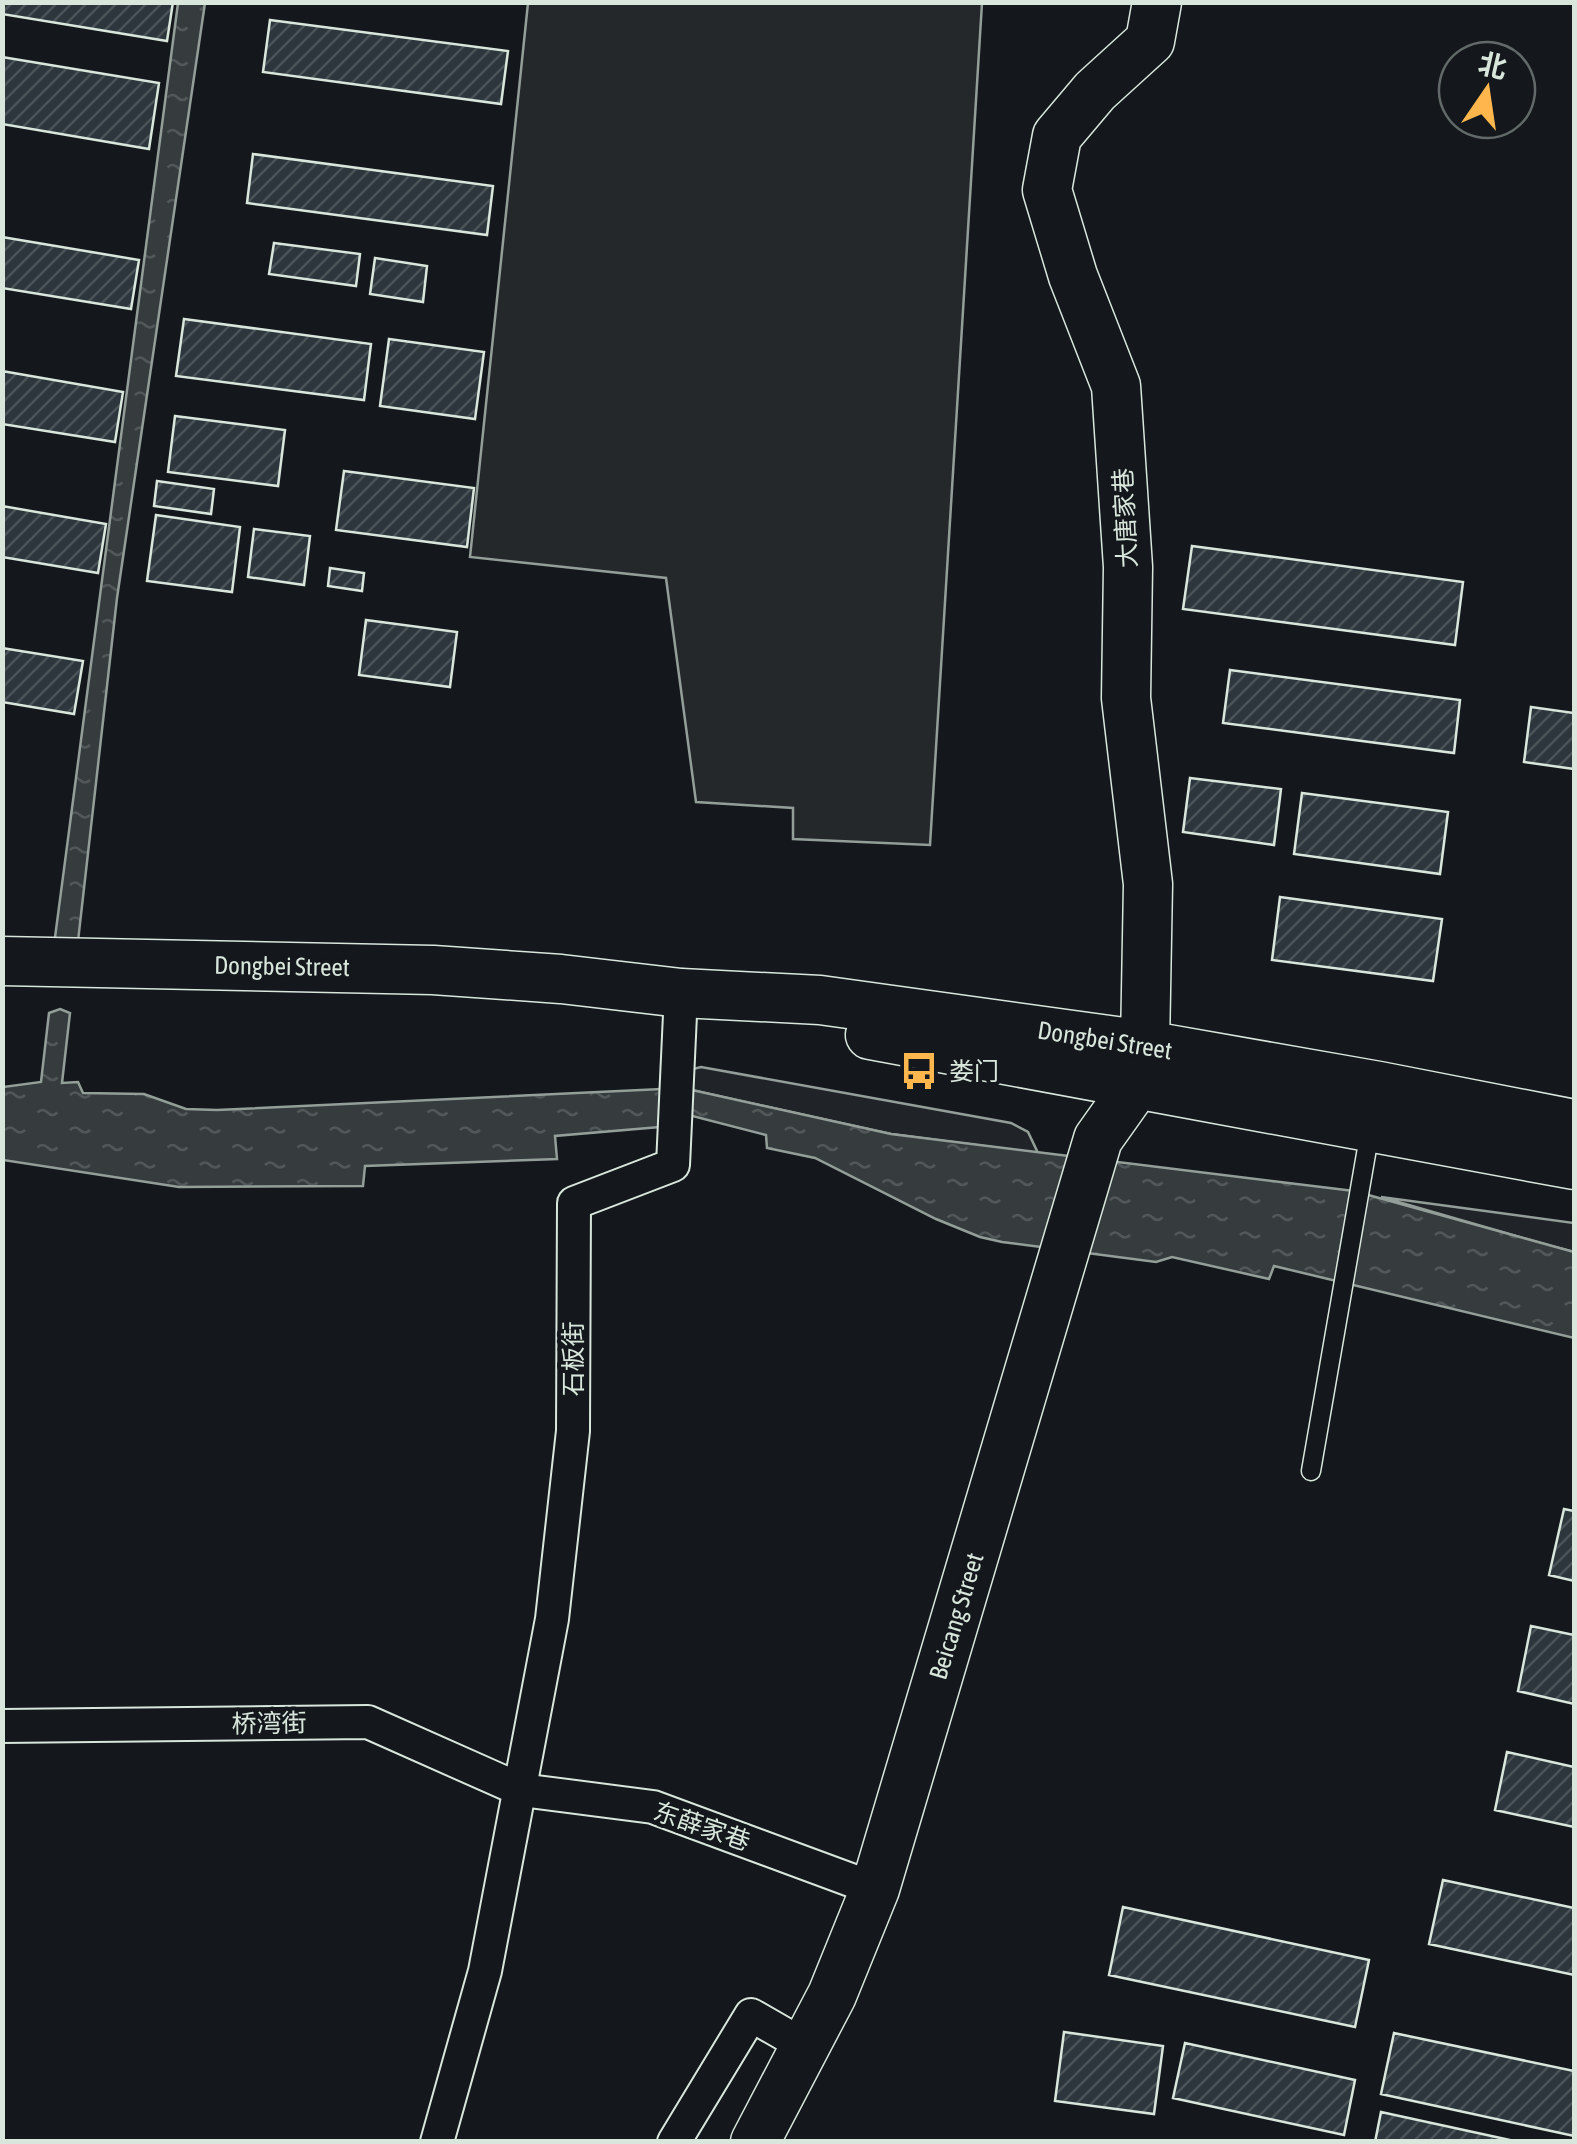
<svg xmlns="http://www.w3.org/2000/svg" width="1577" height="2144" font-family="'Asap Condensed','Noto Sans SC',sans-serif">
<style>
.green{fill:#202428;stroke:#939e99;stroke-width:2.5}
.parking{fill:#24282b;stroke:#939e99;stroke-width:2.5}
.water{fill:url(#water-ripples);stroke:#939e99;stroke-width:2.5}
.building{fill:url(#building-hatch);stroke:#d8e6dc;stroke-width:2.5}
.lines{fill:none;stroke-linecap:round;stroke-linejoin:round}
.lane-casing{stroke:#d8e6dc;stroke-width:21}
.street-casing{stroke:#d8e6dc;stroke-width:36}
.secondary-casing{stroke:#d8e6dc;stroke-width:51}
.lane{stroke:#14181c;stroke-width:18}
.street{stroke:#14181c;stroke-width:32}
.secondary{stroke:#14181c;stroke-width:48}
.labels{text-anchor:middle;dominant-baseline:central;stroke-width:8;stroke-linejoin:round;paint-order:stroke}
.street-label{font-size:25px;fill:#d8e6dc;stroke:#14181c}
.poi-label{font-size:25px;fill:#d8e6dc;stroke:#14181c;text-anchor:start}
</style>
<defs>
<pattern id="water-ripples" width="26" height="14" patternUnits="userSpaceOnUse" patternTransform="scale(2.5)"><rect width="26" height="14" fill="#363b3e"/><path d="M2 4q2-2 4 0t4 0M15 11q2-2 4 0t4 0" fill="none" stroke="#525759"/></pattern>
<pattern id="building-hatch" width="6" height="6" patternUnits="userSpaceOnUse" patternTransform="scale(2.5)"><rect width="6" height="6" fill="#2c363c"/><path d="M-1 1l2-2M0 6l6-6M5 7l2-2" fill="none" stroke="#4a5358"/></pattern>
</defs>
<rect width="100%" height="100%" fill="#14181c"/>
<!-- green -->
<path class="green" d="M701 1067 1011 1123 1028 1132 1038 1153 891 1134 687 1089 693 1069Z
M1381 1197 1574 1223V1252L1551 1246Z"/>
<!-- parking -->
<path class="parking" d="M528 3H982L930 845 793 839V808L696 802 666 578 470 557Z"/>
<!-- water -->
<path class="water" d="M178 3H205L117 598 77 950 54 945Z
M60 1009 70 1013 62 1083 78 1082 83 1093 144 1094 186 1109 217 1110 683 1088 891 1134 1354 1191 1574 1252V1338L1274 1266 1269 1279 1172 1257 1156 1262 1002 1242 980 1237 936 1219 815 1158 767 1148 766 1135 685 1114 660 1127 555 1136 557 1159 365 1166 363 1186 179 1187 3 1160V1087L41 1082 49 1013Z"/>
<!-- building -->
<path class="building" d="M2 2H173L167 41 2 14Z
M270 20 508 51 501 104 263 72Z
M2 57 159 83 149 149 2 124Z
M253 154 493 186 487 235 247 203Z
M2 237 139 260 131 309 2 288Z
M274 243 360 254 356 286 269 274Z
M375 258 427 266 423 302 370 294Z
M184 319 371 344 364 400 176 376Z
M389 339 484 352 475 419 380 406Z
M2 371 123 392 115 442 2 424Z
M175 416 285 430 278 486 168 472Z
M344 471 474 488 467 547 336 530Z
M157 481 214 489 211 514 154 506Z
M2 506 106 524 98 573 2 557Z
M156 515 240 527 232 592 147 581Z
M254 529 310 536 304 585 248 577Z
M1192 546 1463 582 1455 645 1183 609Z
M330 568 364 573 362 591 328 586Z
M366 620 457 632 450 687 359 675Z
M2 648 83 661 74 714 2 702Z
M1230 670 1460 700 1454 753 1223 723Z
M1531 707 1574 713V769L1524 762Z
M1190 778 1281 789 1274 845 1183 832Z
M1302 793 1448 812 1440 874 1294 854Z
M1280 897 1442 919 1433 981 1272 960Z
M1564 1509 1574 1511V1581L1549 1575Z
M1531 1626 1574 1635V1704L1518 1691Z
M1507 1752 1574 1767V1827L1495 1810Z
M1443 1880 1574 1908V1975L1429 1944Z
M1123 1907 1369 1960 1355 2027 1109 1975Z
M1064 2032 1163 2046 1154 2114 1055 2101Z
M1394 2033 1574 2071V2136L1381 2094Z
M1185 2043 1355 2080 1344 2135 1173 2098Z
M1381 2112 1519 2142H1375Z"/>
<g class="lines">
<!-- lane casing -->
<g class="lane-casing">
<path id="lane" d="M1311 1471 1370 1131"/>
</g>
<!-- street casing -->
<g class="street-casing">
<path id="street" d="M2 1726 368 1722 521 1790 653 1807 875 1889
M437 2142 485 1971 552 1619 573 1431 574 1203 673 1165 681 993
M674 2142 751 2015 805 2046"/>
</g>
<!-- secondary casing -->
<g class="secondary-casing">
<path id="secondary" d="M2 961 433 970 561 979 681 993 820 1000 1145 1045 1379 1086 1574 1124
M870 1035 1574 1165
M755 2142 832 1995 875 1889 1098 1139 1137 1084 1145 1045 1148 884 1126 698 1128 567 1116 386 1073 276 1047 190 1057 136 1095 91 1150 41 1157 2"/>
</g>
<!-- lane -->
<use href="#lane" class="lane"/>
<!-- street -->
<use href="#street" class="street"/>
<!-- secondary -->
<use href="#secondary" class="secondary"/>
</g>
<!-- icons -->
<defs>
<g id="bus-bare" transform="scale(3)"><path d="M-5-6H5V4H4V6H2V4H-2V6H-4V4H-5ZM-3.5-4V0h7V-4ZM-3.5 1.2v1.5H-2V1.2ZM2 1.2v1.5H3.5V1.2Z" fill="#ffb74d" stroke="#14181c" stroke-width="2.5" paint-order="stroke"/></g>
</defs>
<g fill-rule="evenodd">
<use href="#bus-bare" x="919" y="1071"/>
</g>
<g class="labels">
<!-- street labels -->
<g class="street-label">
<text transform="translate(1125 518) rotate(-93)">大唐家巷</text>
<text transform="translate(282 966) rotate(1)">Dongbei Street</text>
<text transform="translate(1105 1040) rotate(9)">Dongbei Street</text>
<text transform="translate(573 1359) rotate(-90)">石板街</text>
<text transform="translate(956 1616) rotate(-73)">Beicang Street</text>
<text transform="translate(269 1723) rotate(-1)">桥湾街</text>
<text transform="translate(702 1826) rotate(19)">东薛家巷</text>
</g>
<!-- poi labels -->
<g class="poi-label">
<text x="949" y="1071">娄门</text>
</g>
</g>
<!-- border -->
<rect width="1577" height="2144" fill="none" stroke="#d8e6dc" stroke-width="10"/>
<!-- north arrow -->
<g transform="translate(1487 90) rotate(13)"><circle r="48" fill="#14181c" stroke="#626a69" stroke-width="2.5"/>
<path d="M0-8L18 38L0 25L-18 38Z" fill="#ffb74d"/>
<text y="-15" font-size="28" font-weight="bold" text-anchor="middle" fill="#d8e6dc">北</text>
</g>
</svg>
